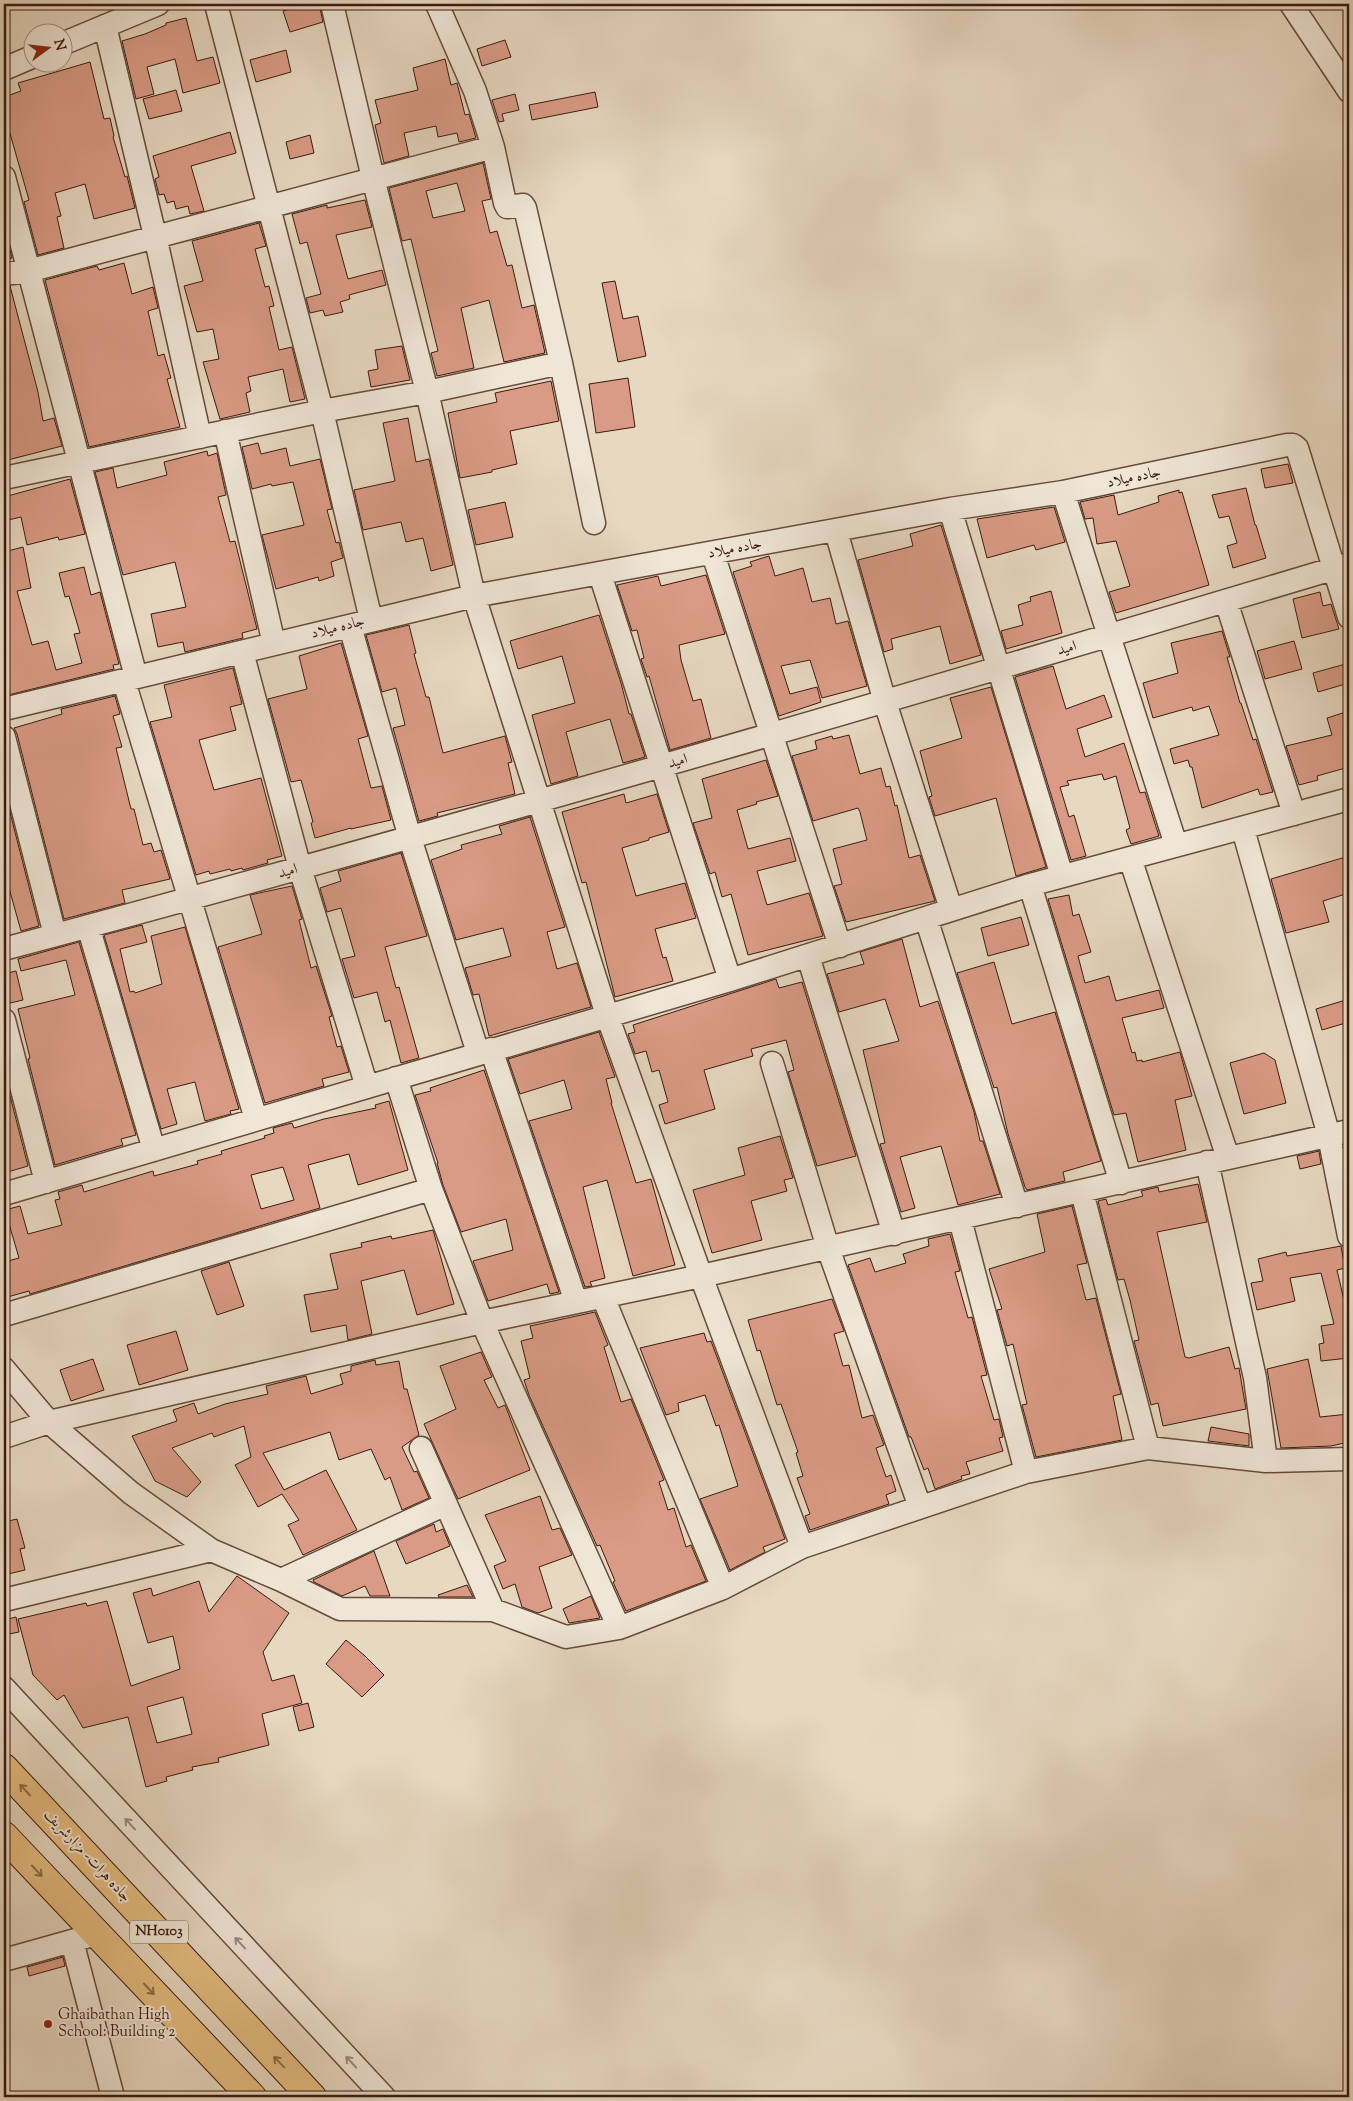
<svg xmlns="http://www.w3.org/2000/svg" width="1353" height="2101" font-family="'Sorts Mill Goudy',Amiri,serif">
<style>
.building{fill:#d99b85;stroke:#3c1a0d;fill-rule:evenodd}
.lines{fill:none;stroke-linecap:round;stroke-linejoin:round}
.minor-casing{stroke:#674a3a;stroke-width:25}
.highway-casing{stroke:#3c1a0d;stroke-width:30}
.minor{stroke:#efe6d7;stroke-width:22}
.highway{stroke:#e4bc80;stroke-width:28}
.oneway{stroke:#906b46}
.oneway2{stroke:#9e8a7c}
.poi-dot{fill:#8f2418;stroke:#efe6d7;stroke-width:2}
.labels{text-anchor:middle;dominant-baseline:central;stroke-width:4;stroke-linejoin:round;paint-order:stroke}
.shield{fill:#efe6d7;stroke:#72574a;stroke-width:1}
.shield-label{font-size:14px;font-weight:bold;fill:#3c1a0d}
.street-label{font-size:15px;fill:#3c1a0d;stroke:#efe6d7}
.poi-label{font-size:15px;fill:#3c1a0d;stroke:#efe6d7;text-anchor:start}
</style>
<rect width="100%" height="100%" fill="#e7d8c1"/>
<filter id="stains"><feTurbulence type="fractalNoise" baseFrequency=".004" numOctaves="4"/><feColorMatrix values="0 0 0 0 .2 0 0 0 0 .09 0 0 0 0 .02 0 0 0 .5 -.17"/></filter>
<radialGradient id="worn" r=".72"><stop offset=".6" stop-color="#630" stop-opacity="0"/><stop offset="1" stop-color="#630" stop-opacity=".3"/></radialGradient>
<!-- building -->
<path class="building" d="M306 4H319L323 22 290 32 283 11Z
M186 18 197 61 213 57 220 83 183 93 175 59 147 67 154 94 136 99 122 41 145 34 166 25V23Z
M505 40 511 57 482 66 477 49Z
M286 50 291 72 256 82 250 60Z
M445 59 451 85 457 83 465 115 469 114 476 138 459 142 457 133 438 137 436 126 404 133 409 156 384 163 375 125 381 123 375 100 418 90 413 68Z
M90 62 104 119 110 118 114 136 113 137 125 177 127 176 135 208 94 219 85 184 55 193 61 216 57 217 64 248 38 255 24 202 29 200 9 130 4 132V97L21 91 18 83Z
M176 90 182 111 149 119 143 99Z
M595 92 598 107 532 120 529 105Z
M515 94 519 110 502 114 504 121 499 122 492 100Z
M230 132 236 153 191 166 204 211 190 214 188 206 176 209 174 201 167 203 164 194 159 195 155 179 159 177 153 156Z
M310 135 314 153 290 159 286 142Z
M483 163 491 199 482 201 490 233 497 231 507 266 512 265 522 308 534 305 545 353 504 362 489 300 461 308 474 368 437 376 431 353 438 351 411 239 402 241 389 188ZM457 183 465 211 433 218 426 191Z
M365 200 372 227 336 235 348 279 382 270 386 285 349 295 350 299 340 302 343 312 325 316 323 310 310 313 306 298 321 294 307 242 300 244 292 214 327 205V208Z
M259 223 266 246 255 249 265 287 269 286 274 306 269 307 279 350 292 347 305 399 290 402 283 369 248 377 251 391 246 393 250 412 220 419 203 362 219 359 213 329 197 332 184 286 203 281 192 241Z
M4 227 12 258 4 260Z
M124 263 132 294 153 287 158 308 148 311 158 356 164 354 171 378 167 379 180 427 89 447 45 280 97 266 99 270Z
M615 281 623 319 638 316 646 356 618 362 602 283Z
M10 286 38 392 43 421 54 418 62 446 4 461V287Z
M402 346 410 380 371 387 368 371 378 369 375 350Z
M628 378 635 427 596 433 589 384Z
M551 381 559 421 510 431 517 464 492 470V472L460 478 448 413 497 402 495 393Z
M408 418 416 462 429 459 453 565 431 571 423 538 406 542 401 522 363 530 354 490 395 481 383 423Z
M258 443 261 454 286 448 290 466 320 459 332 509 327 510 336 543 339 542 343 558 331 562 334 576 319 581 318 577 276 589 262 535 304 525 293 482 272 486 271 484 252 489 242 447Z
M207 451 208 456 217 453 226 495 218 497 230 542 235 541 257 629 242 633 243 638 185 652 183 642 158 647 151 614 186 607 175 562 123 575 95 472 113 468 117 488 167 475 164 462Z
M1288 464 1293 483 1265 488 1261 469Z
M70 479 85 534 59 540 58 537 27 545 21 517 4 521V497Z
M1246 488 1255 525H1256L1266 558 1233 568 1227 546 1237 543 1229 516 1219 518 1212 495Z
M1179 490V493L1182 492 1209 585 1116 613 1109 592 1130 586 1116 541 1097 544 1093 518 1085 519 1080 502 1114 495 1118 515 1159 502 1158 496Z
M505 502 513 537 476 545 468 510Z
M1054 507 1065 542 1036 550 1034 545 987 558 977 519Z
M941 525 981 655 950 664 940 626 891 639 893 649 884 652 858 560 913 546 910 534Z
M23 547 31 588 17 591 32 645 48 641 56 670 82 663 74 634 80 633 69 596 65 597 59 573 84 567 91 595 100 592 119 664 113 665 114 669 4 696V552Z
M769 556 775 576 803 568 812 602 830 598 836 624 848 621 867 686 822 698 810 660 781 666 790 694 817 687 821 702 779 716 733 572 752 566 750 562Z
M706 575 725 634 679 645 681 660 693 701 701 699 711 738 670 750 649 676 647 677 641 659 644 658 637 630 632 631 617 585 658 576 661 586Z
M1051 591 1062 633 1006 649 1001 631 1023 625 1018 605 1031 601 1030 597Z
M1320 592 1323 606 1331 604 1339 629 1302 638 1293 599Z
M599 615 621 683 629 714H631L645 757 623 763 610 719 566 732 578 776 551 784 532 715 575 703 562 656 518 669 510 641Z
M409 625 416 653 414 654 426 697H429L443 753 505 736 512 762 508 763 515 794 437 813 438 816 419 821 393 728 405 725 396 688 382 692 366 635Z
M1222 631 1230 657H1227L1240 703H1241L1253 740 1256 739 1273 792 1260 795 1258 789 1202 808 1192 767H1190L1188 760 1174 764 1170 749 1219 735 1209 706 1193 711 1192 707 1153 718 1143 683 1178 673 1171 643Z
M1294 641 1302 669 1265 679 1257 651Z
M341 643 368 736 358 739 371 788 382 786 391 820 351 829V828L315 838 311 823 313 822 301 780 291 782 268 699 307 689 299 656Z
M1349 663V683L1318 692 1313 673Z
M1053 666 1066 709 1104 695 1112 717 1077 729 1085 757 1124 743 1140 793 1145 792 1159 836 1131 844 1126 830 1130 828 1116 776 1104 780 1102 774 1067 781 1069 785 1060 787 1069 817 1074 815 1086 856 1071 860 1015 677Z
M233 668 242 704 230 707 236 730 199 740 214 790 261 778 282 856 267 860 268 863 243 870 242 868 231 871 230 869 210 874 209 871 196 875 150 722 172 717 164 685Z
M991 687 1046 867 1016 876 996 798 935 816 929 797 932 796 920 751 962 738 950 698Z
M115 696 120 714 113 716 122 747 116 748 131 809H134L143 845 151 843 154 852 161 850 170 879 122 890 125 903 64 919 17 734 14 728 62 714 61 709Z
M1349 711V767L1317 776 1318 780 1299 785 1286 746 1332 735 1327 718Z
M849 735 860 774 881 768 886 787 890 786 895 806 897 805 909 858 920 855 935 901 846 922 834 886 842 884 833 849 867 840 860 812 858 808 813 821 792 756 817 749 815 741 832 736 833 739Z
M766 760 778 796 756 802 757 804 737 810 748 849 790 838 796 861 757 871 767 905 809 893 823 936 748 955 731 894 722 897 715 872 710 874 693 823 712 818 702 779Z
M4 789 39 926 21 931 4 870Z
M624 794 626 803 657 794 669 832 649 838V840L622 848 636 896 685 883 696 918 655 929 663 958 666 957 673 981 615 997 586 882 582 883 562 812Z
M530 817 565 927 547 932 557 969 577 963 591 1007 489 1036 479 994 473 995 465 968 511 956 503 928 456 940 431 860 462 849 461 845 502 834 499 826Z
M401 853 427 936 385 947 396 988 399 987 419 1058 401 1063 390 1020 385 1022 377 992 354 998 342 959 355 956 341 908 327 912 320 888 341 881 338 871Z
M1349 856V893L1323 901 1329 922 1286 933 1271 879Z
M292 886 302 919 299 920 311 968 316 966 332 1016 329 1017 337 1047 341 1046 349 1072 322 1079 324 1086 265 1103 218 947 262 934 250 895Z
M1069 895 1073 916 1079 914 1091 952 1078 956 1085 983 1109 976 1116 1001 1159 990 1164 1008 1122 1018 1132 1053 1135 1052 1137 1061 1142 1060V1062L1180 1052 1192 1096 1175 1100 1186 1150 1138 1162 1126 1113 1114 1115 1048 899Z
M1021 917 1029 945 988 956 981 928Z
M142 925 147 942 120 949 130 992 134 991 135 993 162 984 151 936 185 927 239 1109 230 1111 231 1114 205 1121 195 1082 167 1089 177 1124 161 1129 104 935Z
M902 939 920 1007 938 1001 974 1112 980 1141H983L1000 1194 958 1205 941 1146 900 1157 915 1208 901 1212 880 1144 885 1143 863 1050 899 1041 885 999 839 1012 827 974 864 964 860 952Z
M79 942 136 1135 121 1139 123 1145 55 1165 28 1059 30 1058 18 1009 75 995 66 960 21 971 18 959Z
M994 962 1012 1024 1055 1012 1101 1161 1063 1172 1065 1181 1027 1190 1025 1187 1008 1134 997 1087 994 1088 957 973Z
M16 971 23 1000 6 1004 4 996V974Z
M776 979 779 988 802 982 856 1156 817 1166 788 1072 794 1070 786 1040 751 1049 753 1056 704 1070 715 1109 665 1124 659 1105 668 1102 659 1070 652 1072 646 1051 635 1054 628 1034 635 1032 633 1025Z
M1349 999V1022L1322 1030 1316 1009Z
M599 1032 615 1077 606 1079 612 1103H611L636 1183 651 1179 675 1265 633 1276 607 1180 583 1187 605 1278 590 1282 592 1286 585 1287 529 1121 572 1109 564 1080 520 1094 508 1059Z
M1264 1053 1275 1060 1286 1103 1244 1114 1230 1063Z
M484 1070 559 1292 550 1294 547 1284 488 1301 473 1261 513 1250 506 1219 461 1232 443 1185 437 1163H438L415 1095 431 1091 430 1088Z
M8 1088 28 1166 4 1173V1089Z
M389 1101 408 1170 358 1185 349 1154 308 1165 320 1208 30 1294 29 1291 4 1298V1262L19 1258 5 1210 20 1206 28 1234 62 1225 55 1200 60 1199 58 1192 82 1185 84 1192 153 1171 154 1176 198 1164 197 1161 222 1154 221 1151 265 1138 264 1136 274 1133 273 1128 292 1123 294 1128 324 1119 376 1108 375 1105ZM283 1167 294 1200 261 1209 251 1175Z
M780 1136 793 1178 784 1180 787 1191 751 1201 762 1240 712 1253 693 1190 745 1175 738 1148Z
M1319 1151 1321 1164 1300 1169 1297 1156Z
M1198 1184 1207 1222 1157 1232 1185 1357 1189 1358 1229 1347 1235 1369 1239 1368 1246 1409 1163 1426 1158 1403 1151 1405 1134 1341 1139 1340 1130 1300 1124 1279 1118 1280 1098 1201 1106 1199 1108 1205 1143 1196 1141 1191 1158 1187 1159 1192Z
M1072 1206 1087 1263 1077 1265 1086 1300 1096 1298 1121 1394 1113 1396 1122 1440 1036 1457 1022 1405 1027 1404 1013 1344 1007 1346 997 1310 1002 1309 989 1269 1045 1252 1037 1214Z
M433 1230 454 1304 417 1315 404 1270 361 1281 372 1334 348 1340 346 1325 311 1332 304 1295 338 1289 330 1254 362 1247 361 1243 391 1236 392 1239Z
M950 1234 960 1271 955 1272 968 1318 972 1317 987 1375 981 1376 994 1420 999 1419 1003 1437 999 1438 1003 1451 966 1462 970 1474 961 1476 962 1479 935 1489 928 1468 924 1470 911 1437H909L848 1265 870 1258 875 1272 906 1263 903 1254 929 1246 928 1239Z
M1341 1246 1345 1268 1337 1270 1349 1322V1358L1321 1361 1319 1344 1324 1343 1321 1326 1334 1324 1321 1273 1290 1278 1295 1301 1257 1310 1251 1283 1263 1281 1258 1259 1286 1252 1287 1256Z
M229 1262 244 1306 217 1315 201 1271Z
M832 1299 844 1331 834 1334 843 1366 849 1365 862 1418 873 1415 884 1445 876 1448 886 1477 891 1475 896 1491 886 1495 889 1504 810 1530 805 1516 810 1514 797 1478 803 1476 796 1453 798 1452 781 1404 777 1405 760 1350 757 1351 748 1320Z
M595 1312 608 1345 604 1347 621 1402 631 1399 664 1480 659 1482 668 1510 674 1508 686 1547 691 1545 706 1581 626 1611 613 1582 615 1581 600 1545 597 1546 529 1395 524 1380 530 1378 521 1341 533 1338 530 1326Z
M176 1331 188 1370 139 1385 127 1345Z
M704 1333 707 1342 711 1341 785 1539 763 1547 765 1552 730 1570 700 1499 738 1486 719 1425 716 1426 705 1395 678 1403 679 1411 666 1415 640 1348Z
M481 1352 492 1377 484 1380 498 1408 505 1405 530 1470 458 1499 424 1424 456 1409 440 1366Z
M93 1359 104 1390 71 1401 60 1370Z
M1308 1359 1320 1417 1349 1414V1442L1331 1446 1281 1448 1267 1369Z
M375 1360 376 1365 399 1361 404 1389H407L419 1435 402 1447 414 1472 417 1471 429 1498 402 1510 390 1477 385 1480 371 1449 339 1460 330 1432 263 1453 284 1490 326 1470 357 1530 303 1555 288 1525 299 1520 282 1494 258 1507 235 1465 251 1457 244 1426 214 1437 212 1433 172 1448 201 1482 187 1497 155 1481 132 1436 177 1421 173 1410 194 1403 198 1414 225 1404 268 1394 266 1386 306 1376 311 1394 343 1384 340 1374 351 1371V1366Z
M1211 1427 1249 1434V1446L1208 1441Z
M540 1496 552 1530 560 1528 572 1555 539 1567 552 1608 538 1613 522 1607 515 1584 503 1589 494 1566 506 1561 485 1515Z
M17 1519 25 1548 20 1549 25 1570 4 1575V1522Z
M434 1524 436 1532 443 1529 450 1546 406 1564 396 1541Z
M374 1551 390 1596H370L365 1586 342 1596 314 1582 313 1580Z
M237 1576 289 1613 263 1652 272 1681 294 1675 302 1703 262 1714 269 1745 218 1758 219 1762 192 1767 193 1770 166 1777 167 1781 146 1787 128 1717 83 1728 64 1695 57 1700 33 1675 18 1619 86 1603 87 1606 107 1601 131 1686 180 1669 173 1636 148 1643 133 1593 151 1588 153 1596 199 1581 209 1612ZM183 1697 192 1734 157 1743 147 1707Z
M467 1585 473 1597H439L438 1595Z
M591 1596 600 1618 569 1623 563 1609Z
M16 1617 19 1632 4 1635V1620Z
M346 1640 365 1656 384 1675 362 1697 326 1664Z
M308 1703 314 1727 299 1731 293 1707Z
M63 1957 65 1966 29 1976 27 1967Z"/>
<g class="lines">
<!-- minor casing -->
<g class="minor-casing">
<path id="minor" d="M216 4 322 411 371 620
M332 4 373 178 427 392 474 596 607 1015 701 1276 802 1547
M437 4 475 91 493 147 505 203 507 207 523 205 525 208 561 363 594 523
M1291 4 1349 91
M105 26 155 236 200 437
M62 44 158 4
M4 69 32 57
M4 177 136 677
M4 274 28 271 493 147
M225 431 274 644
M4 478 322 411 427 392 561 363
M1063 492 1176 845
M950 509 1062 876
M836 531 885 702 951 909
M713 554 840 946
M600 574 730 980
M1226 601 1294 814
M350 626 410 838 478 1053
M242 652 300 868 367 1087
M124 681 256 1119
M4 709 474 596 950 509 1063 492 1287 445H1293L1297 448 1349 617
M4 737 55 935
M1243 829 1329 1136 1349 1236
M1130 858 1228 1158
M1030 885 1121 1183
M926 918 1017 1206
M88 926 154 1150
M4 949C454 828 902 698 1349 564
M808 956 894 1234
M4 1020 46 1182
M491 1049 576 1302
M772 1063 828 1248 920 1507
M396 1078 431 1189 482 1322 619 1628
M1207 1162 1255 1378 1266 1461
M1082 1192 1148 1448
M4 1194 730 980 1030 885 1349 799
M960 1219 1026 1472
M603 1297 723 1588
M4 1315 431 1189
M4 1369 49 1422 131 1493 211 1550 281 1580 340 1609 493 1610 566 1637 619 1628 723 1588 802 1547 1026 1472 1148 1448 1266 1461 1349 1459
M4 1437 49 1422 482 1322 701 1276 1349 1131
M421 1448 493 1610
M281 1580 446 1504
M4 1600 211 1550
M4 1688 384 2097
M72 1941 113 2097
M4 1960 86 1937"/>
</g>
<!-- highway casing -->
<g class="highway-casing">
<path id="highway" d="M4 1768 312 2097
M4 1836 252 2097"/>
</g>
<!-- minor -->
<use href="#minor" class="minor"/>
<!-- highway -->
<use href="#highway" class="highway"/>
</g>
<!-- one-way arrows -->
<defs><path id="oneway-shaft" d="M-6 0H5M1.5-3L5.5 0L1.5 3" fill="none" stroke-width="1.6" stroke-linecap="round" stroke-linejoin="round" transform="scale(1.25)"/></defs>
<g class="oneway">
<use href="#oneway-shaft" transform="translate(25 1790) rotate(-133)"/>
<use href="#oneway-shaft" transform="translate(37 1871) rotate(47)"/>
<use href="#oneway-shaft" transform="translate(149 1989) rotate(47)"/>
<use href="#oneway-shaft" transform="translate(279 2062) rotate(-134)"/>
</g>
<g class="oneway2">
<use href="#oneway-shaft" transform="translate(130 1824) rotate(-133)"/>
<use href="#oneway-shaft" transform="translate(240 1943) rotate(-133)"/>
<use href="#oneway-shaft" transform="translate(351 2062) rotate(-133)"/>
</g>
<!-- markers -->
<circle class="poi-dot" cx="48" cy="2024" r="5"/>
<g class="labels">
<!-- shield labels -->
<rect class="shield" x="130" y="1920.5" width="58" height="23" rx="4"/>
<g class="shield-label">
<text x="159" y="1932">NH0103</text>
</g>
<!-- street labels -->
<g class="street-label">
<text transform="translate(1134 478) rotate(-12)">جاده میلاد</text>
<text transform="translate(735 549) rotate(-11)">جاده میلاد</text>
<text transform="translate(338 628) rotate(-14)">جاده میلاد</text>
<text transform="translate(1067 649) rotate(-16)">امید</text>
<text transform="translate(678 762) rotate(-16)">امید</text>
<text transform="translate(288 872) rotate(-16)">امید</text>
<text transform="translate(87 1856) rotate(47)">جاده هرات- مزارشریف</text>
</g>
<!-- poi labels -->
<g class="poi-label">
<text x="58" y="2015">Ghaibathan High<tspan x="58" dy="17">School: Building 2</tspan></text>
</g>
</g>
<!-- margin -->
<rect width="1353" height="2101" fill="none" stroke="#e7d8c1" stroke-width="20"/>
<rect x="5" y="5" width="1343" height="2091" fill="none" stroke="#3c1a0d" stroke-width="2.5"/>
<rect x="10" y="10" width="1333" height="2081" fill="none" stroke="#3c1a0d"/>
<!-- north arrow -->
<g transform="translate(48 48) rotate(75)"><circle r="24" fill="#efe6d7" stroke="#a79486"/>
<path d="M0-4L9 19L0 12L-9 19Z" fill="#8f2418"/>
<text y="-8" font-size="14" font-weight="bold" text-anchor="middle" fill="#3c1a0d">N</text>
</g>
<rect width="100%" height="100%" filter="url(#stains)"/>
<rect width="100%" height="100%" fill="url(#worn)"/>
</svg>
